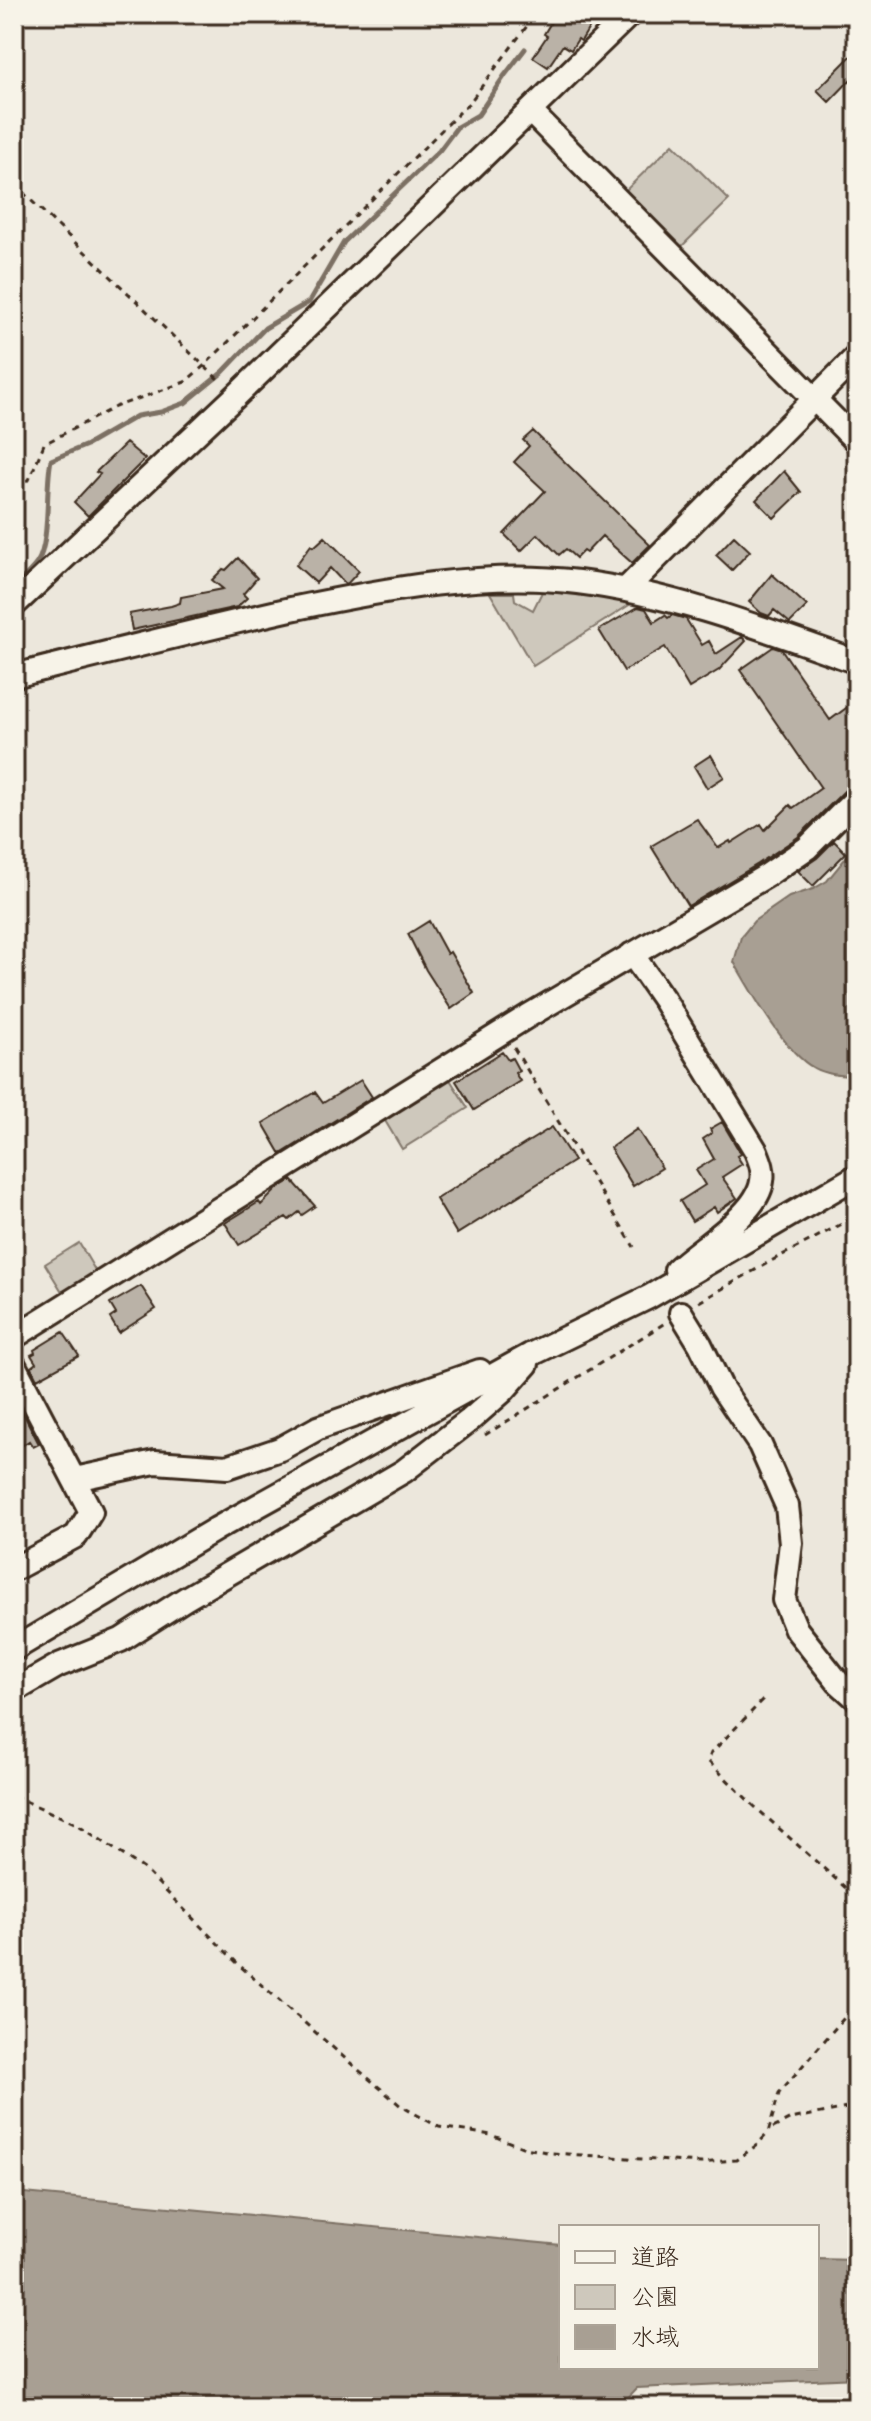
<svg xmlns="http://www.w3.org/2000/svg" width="871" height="2421" font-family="'Playpen Sans','Klee One',sans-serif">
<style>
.green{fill:#cec8bc;stroke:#84796d;stroke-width:2}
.water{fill:#a89f93;stroke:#7c7064;stroke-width:2}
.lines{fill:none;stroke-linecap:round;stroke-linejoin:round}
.stream{stroke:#7c7064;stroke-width:5}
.building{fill:#bab2a7;stroke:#3b2a1e;stroke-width:2}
.minor-casing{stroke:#3b2a1e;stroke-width:28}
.path{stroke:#3b2a1e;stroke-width:3;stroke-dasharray:6 6;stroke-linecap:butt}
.minor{stroke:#f7f3e8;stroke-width:22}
</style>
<rect width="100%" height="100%" fill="#ece7dc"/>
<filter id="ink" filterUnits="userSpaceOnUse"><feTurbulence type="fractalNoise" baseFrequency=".0125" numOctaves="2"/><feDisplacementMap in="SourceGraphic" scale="16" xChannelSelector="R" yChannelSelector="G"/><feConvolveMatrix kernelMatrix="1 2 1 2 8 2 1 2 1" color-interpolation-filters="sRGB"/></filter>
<g filter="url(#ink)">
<!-- green -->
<path class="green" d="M673 144 729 200 679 249 624 192Z
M542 592 606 596 634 602 533 666 490 593H514L515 600 533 610Z
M449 1078 468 1108 402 1149 384 1119Z
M79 1243 99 1277 66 1298 45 1264Z"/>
<!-- water -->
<path class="water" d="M857 850V1076C843 1076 827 1075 814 1068 786 1054 750 990 734 962L741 937 754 921 789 897 813 889 827 881 848 855Z
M14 2192 561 2245V2367H817V2259L857 2260V2378L637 2388 619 2407H14Z"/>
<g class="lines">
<!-- stream -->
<path class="stream" d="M14 586C22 579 31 572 37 563 51 542 45 487 51 460L87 445 137 416 161 412 185 403 223 372 265 328 309 302 344 242 439 151 457 127 478 115 505 75 525 49"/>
</g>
<!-- building -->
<path class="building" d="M560 14H583L590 26 581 41 578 39 571 50 563 45 548 67 533 57 547 36 544 34 553 19Z
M857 50V73L829 102 817 90Z
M533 431 650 545 632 563 602 536 586 553 583 551 576 558 566 549 559 555 538 534 521 551 504 534 545 491 514 462 529 446 523 440Z
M126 443 145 459 88 516 74 502 100 474 96 472Z
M784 471 801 492 774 518 756 500Z
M734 536 750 551 732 570 716 555Z
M325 537 359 571 348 583 345 584 330 568 316 583 296 565 311 545 314 547Z
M238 558 257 578 243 594 247 598 237 607 132 630 129 614 171 606 180 603 181 597 223 589 212 580 223 569 226 570Z
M772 574 807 606 790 623 774 610 769 616 761 613 749 602Z
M638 607 646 609 654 622 665 615 668 618 672 615 686 619 702 645 709 641 716 654 742 637 746 641 719 670 689 688 665 647 624 671 599 630Z
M773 647 782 650 830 720 857 700V784L847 788 798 837 758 864 688 906 651 846 697 819 718 848 730 841 731 843 761 824 765 830 790 805 793 808 821 788 740 670Z
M711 755 724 777 707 788 694 766Z
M834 841 846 853 813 886 798 871 817 858Z
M429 921 447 954 450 952 474 993 451 1009 426 970 408 934Z
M502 1052 508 1060 512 1058 519 1071 515 1073 520 1081 474 1110 456 1081Z
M361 1080 372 1097 281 1154 263 1123 315 1092 323 1103Z
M722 1122 741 1154 737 1156 742 1164 722 1177 737 1198 717 1212 714 1207 692 1221 680 1201 705 1185 696 1170 714 1159 703 1139 712 1133 710 1129Z
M552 1127 574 1161 457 1234 436 1199Z
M637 1129 662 1168 633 1186 610 1148Z
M292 1180 315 1206 302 1215 299 1212 289 1220 286 1217 239 1245 225 1223 259 1202 261 1205 277 1189Z
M141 1286 156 1309 119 1333 110 1318 116 1314 110 1304Z
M63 1332 79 1356 37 1379 31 1367 36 1363 31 1355 35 1353 34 1350Z
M23 1413 39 1444 33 1447 29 1441 14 1451V1419Z"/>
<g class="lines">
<!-- minor casing -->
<g class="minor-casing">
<path id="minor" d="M530 111 857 442
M626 589 857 356
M14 605 235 397 630 14
M14 676C106 653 198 630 291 609 382 590 485 570 578 582 674 594 767 630 857 662
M632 954 664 1000 756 1151C760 1161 764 1170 762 1181 758 1214 700 1247 676 1270
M681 1313 700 1344 721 1387 760 1445 787 1506 791 1543 784 1600 796 1629 838 1682 857 1699
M14 1337 528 1016 766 876 807 848 857 798
M14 1365 91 1512 76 1536 14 1569
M75 1479 155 1462 227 1467 280 1449 318 1428 480 1371
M14 1649 216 1529 530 1355 649 1297 857 1176
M14 1691 59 1665 121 1640 185 1599 404 1471 470 1420 503 1391 527 1364"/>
</g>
<!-- path -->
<path class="path" d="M14 184 222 383
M14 481 29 480 44 444 115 407 185 382 205 365 470 102 536 14
M514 1048 634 1247
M699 1302 771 1261 857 1216
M485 1435 665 1323
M763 1700 711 1753 708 1761 754 1806 857 1898
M14 1796 77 1824 144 1869 240 1966 347 2060 401 2106 439 2127 491 2135 525 2148 552 2153 701 2163 736 2160 757 2145 768 2133 779 2093 857 2003
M773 2128 791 2119 857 2106"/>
<!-- minor -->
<use href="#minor" class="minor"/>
</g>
</g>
<!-- margin -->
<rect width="871" height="2421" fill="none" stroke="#f7f3e8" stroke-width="48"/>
<rect x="24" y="24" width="823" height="2373" fill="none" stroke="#3b2a1e" stroke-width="3" filter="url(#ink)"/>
<!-- legend -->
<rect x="559" y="2225" width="260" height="144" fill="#f7f3e8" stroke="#aca397" stroke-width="2"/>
<rect x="575" y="2251" width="40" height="12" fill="#f7f3e8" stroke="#aca397" stroke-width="2"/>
<text x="631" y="2265" font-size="24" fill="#3b2a1e">道路</text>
<rect x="575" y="2285" width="40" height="24" fill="#cec8bc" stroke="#aca397" stroke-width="2"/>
<text x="631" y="2305" font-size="24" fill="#3b2a1e">公園</text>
<rect x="575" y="2325" width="40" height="24" fill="#a89f93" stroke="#aca397" stroke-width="2"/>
<text x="631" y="2345" font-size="24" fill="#3b2a1e">水域</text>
</svg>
